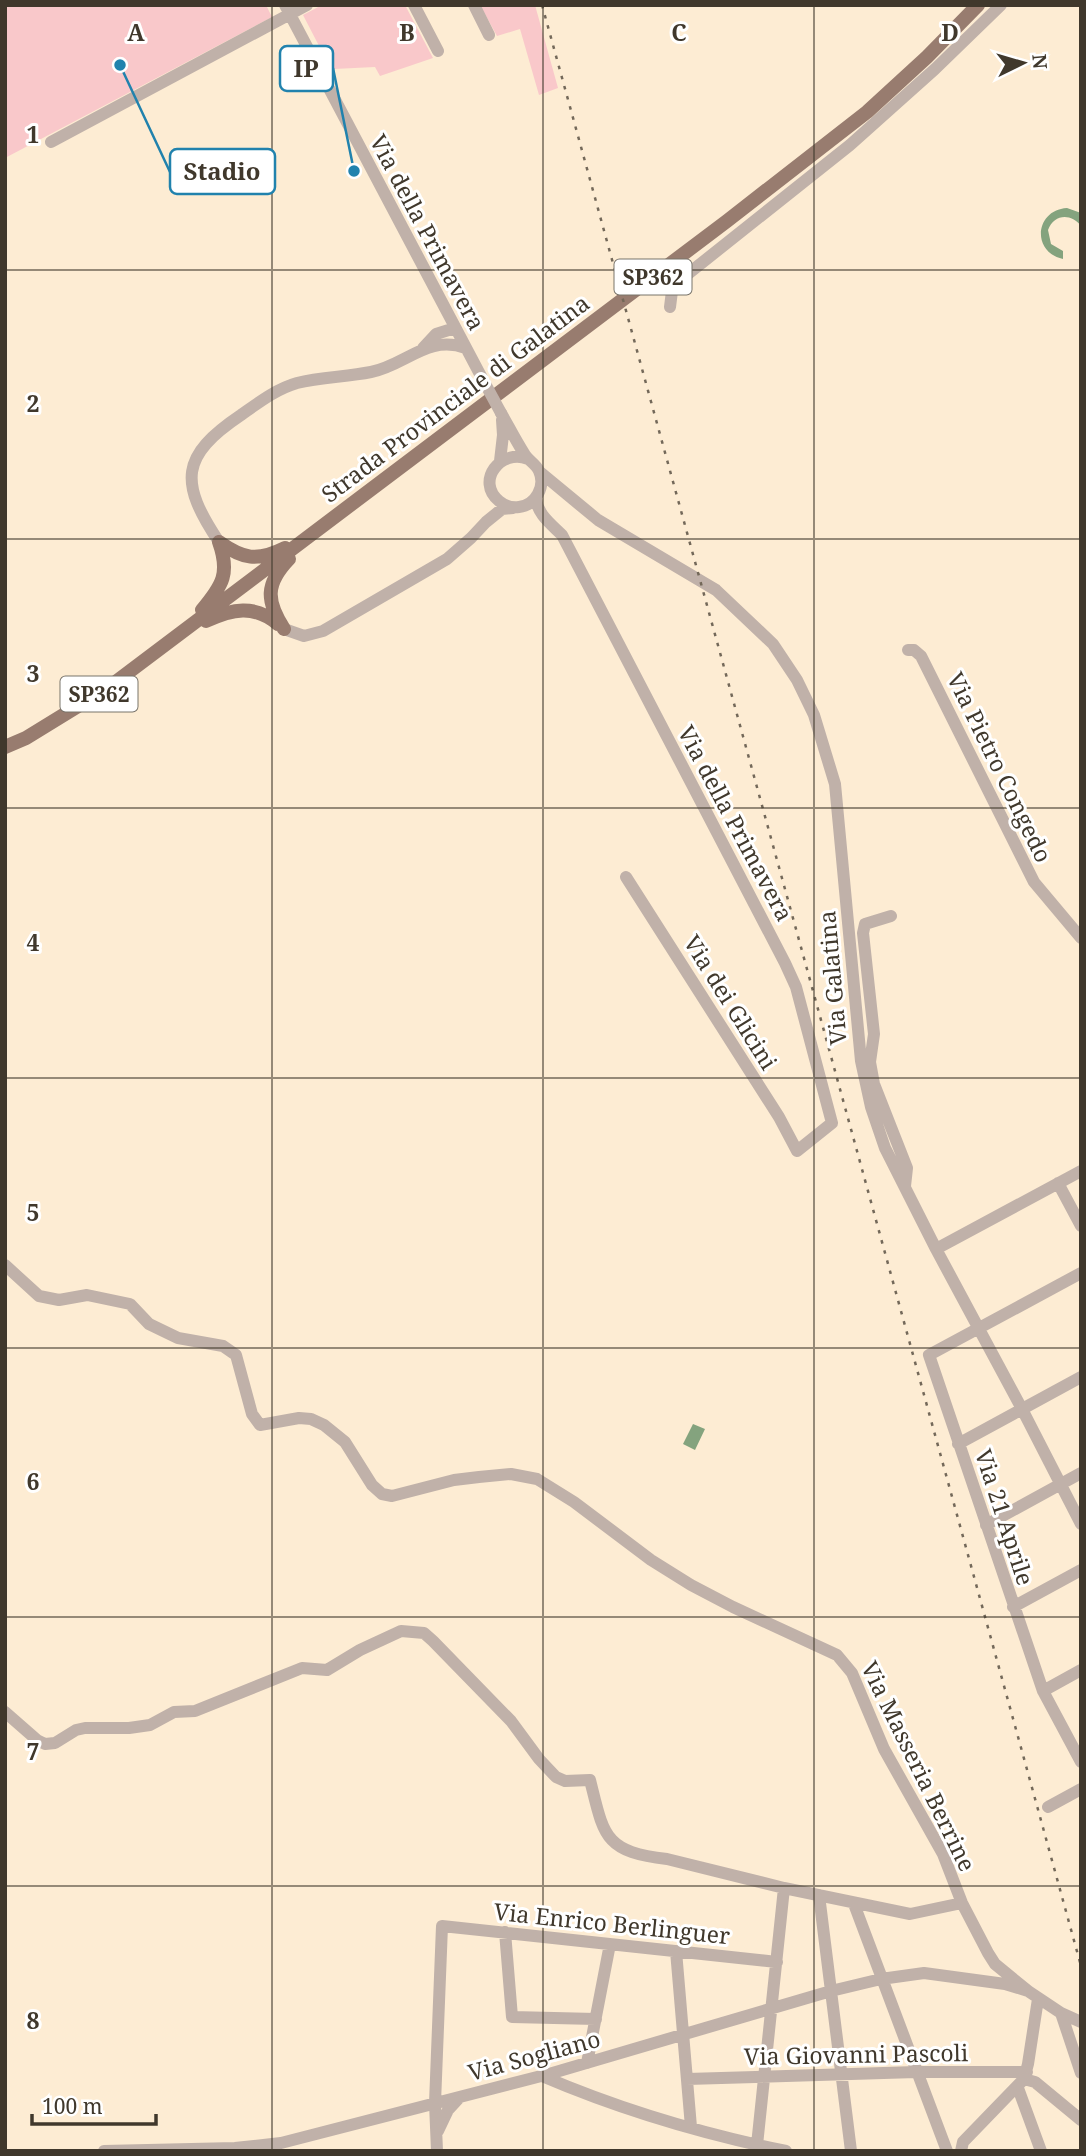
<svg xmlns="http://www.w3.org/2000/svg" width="1086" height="2156" font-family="'Noto Serif',serif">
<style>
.green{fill:#f9c8ca}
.water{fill:#84a37e}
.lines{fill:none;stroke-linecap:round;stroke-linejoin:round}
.minor{stroke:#c0b1a9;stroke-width:12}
.major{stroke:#987c6f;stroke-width:14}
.rail{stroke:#736859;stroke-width:2.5;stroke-dasharray:3.5 7;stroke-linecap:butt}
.minor-bridge{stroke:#c0b1a9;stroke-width:12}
.grid{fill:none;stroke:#40382c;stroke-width:2;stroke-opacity:0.55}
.labels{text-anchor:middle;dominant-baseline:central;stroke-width:6;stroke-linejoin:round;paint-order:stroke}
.shield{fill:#fff;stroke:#79746b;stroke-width:2}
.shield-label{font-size:21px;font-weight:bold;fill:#40382c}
.street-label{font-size:23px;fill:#40382c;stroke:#fff}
.grid-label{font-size:23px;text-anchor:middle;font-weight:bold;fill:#40382c;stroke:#fff;stroke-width:6;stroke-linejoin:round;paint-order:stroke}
.leader{fill:none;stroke:#2182ad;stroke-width:2.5}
.callout-dot{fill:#2182ad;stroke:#fff;stroke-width:2.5}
.callout{fill:#fff;stroke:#2182ad;stroke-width:2.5}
.callout-label{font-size:24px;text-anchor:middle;font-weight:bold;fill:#40382c}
</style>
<rect width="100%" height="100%" fill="#fdecd3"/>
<!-- green -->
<path class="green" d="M5 5H266L272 17 5 158Z
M322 5H405L433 58 380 76 375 67 334 69 330 67 303 15Z
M480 5H535L558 88 539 95 520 29 497 36Z"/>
<!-- water -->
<path class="water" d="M1067 208 1081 213V226C1071 213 1054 214 1048 230L1051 244 1063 251V259C1031 252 1035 210 1067 208Z
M693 1424 705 1429 695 1450 683 1444Z"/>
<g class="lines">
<!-- minor -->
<path class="minor" d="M285 5 482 378
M414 5 438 51
M474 5 489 35
M51 142 307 5
M670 307 672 291 679 281 850 145 935 69 1001 5
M423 348 436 334 455 328
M501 413C509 427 516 441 525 455 529 461 536 464 539 471 546 486 536 505 519 507 512 508 505 506 499 501 475 481 501 448 528 459
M500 461 503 435 502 420
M540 472 598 520 716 590 773 644 797 680 814 715 835 784 861 1061 871 1107 885 1148 936 1249 1022 1409 1081 1524
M536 498C537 514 551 524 562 535L785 963 796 987 832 1123 797 1151 779 1117 626 877
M219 542C179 482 180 456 241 415 258 403 276 389 297 383 321 377 346 377 371 372 406 365 428 334 466 348
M284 629 304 636 323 631 447 559 471 538 486 522 502 509 513 508
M908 650H914L921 656 1034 882 1081 938
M891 916 865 924 863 933 874 1034 870 1062 874 1084 907 1168 905 1186
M1058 1183 1081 1226
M936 1249 1081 1171
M5 1265 39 1296 59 1300 87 1295 130 1304 149 1324 178 1338 223 1346 236 1355 252 1414 260 1425 299 1418 311 1419 324 1425 345 1442 372 1485 382 1494 392 1496 454 1480 479 1477 511 1474 537 1479 574 1502 651 1560 691 1585 733 1607 837 1655 852 1673 884 1749 943 1854 962 1903 988 1953 995 1964 1028 1991
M1081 1273 929 1355 1043 1691 1081 1762
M958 1444 1081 1377
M986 1525 1081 1473
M1013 1607 1081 1570
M1043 1691 1081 1670
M5 1712 37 1740 45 1744 55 1743 76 1730 85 1728H129L150 1725 174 1712 195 1711 302 1668 327 1670 360 1650 401 1631 424 1633 433 1641 511 1721 539 1759 556 1777 565 1781 590 1780C604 1836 604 1852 667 1859L784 1888 910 1914 962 1903
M1048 1807 1081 1789
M819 1895 851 2151
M854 1904 947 2151
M505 1932 512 2017 596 2019
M676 1951 691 2127
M1061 2013 1081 2073
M587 2063 610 1944
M542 2076C619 2109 703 2134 786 2151
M687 2079 916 2072H1027
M1024 2079 1035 2082 1081 2120
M1018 2088 1041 2151
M438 2131 448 2110 460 2097
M757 2145 784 1888
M104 2151 235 2148 281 2143 549 2074 831 1991 881 1979 924 1973 1005 1984 1028 1991 1061 2013 1081 2022
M437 2151 435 2103 442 1926 777 1962
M961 2151 963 2142 1024 2079 1028 2064 1038 1999"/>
<!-- major -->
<path class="major" d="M219 542C243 559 257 562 285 548
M202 610C223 585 230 573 219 542
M206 621C232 609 254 604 278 624
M284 629C266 601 265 584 289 559
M5 747 26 738 109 687 727 221 867 112 927 57 978 5"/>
<!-- rail -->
<path class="rail" d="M542 5 1081 1966"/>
<!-- minor-bridge -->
<path class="minor-bridge" d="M482 378 501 413"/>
</g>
<!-- grid -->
<path class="grid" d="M272 5V2151M543 5V2151M814 5V2151M5 270H1081M5 539H1081M5 808H1081M5 1078H1081M5 1348H1081M5 1617H1081M5 1886H1081"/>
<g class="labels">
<!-- shield labels -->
<g class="shield">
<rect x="614.5" y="259.5" width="77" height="35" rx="5"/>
<rect x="60.5" y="676.5" width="77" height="35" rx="5"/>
</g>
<g class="shield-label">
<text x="653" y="277">SP362</text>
<text x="99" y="694">SP362</text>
</g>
<!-- street labels -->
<g class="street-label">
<text transform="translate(428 232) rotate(62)">Via della Primavera</text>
<text transform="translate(455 398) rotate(-37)">Strada Provinciale di Galatina</text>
<text transform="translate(1000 767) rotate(64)">Via Pietro Congedo</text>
<text transform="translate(736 823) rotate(62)">Via della Primavera</text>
<text transform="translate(832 978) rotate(-95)">Via Galatina</text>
<text transform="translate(731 1002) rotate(58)">Via dei Glicini</text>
<text transform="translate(1005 1517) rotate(72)">Via 21 Aprile</text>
<text transform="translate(919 1766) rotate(64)">Via Masseria Berrine</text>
<text transform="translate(612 1923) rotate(6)">Via Enrico Berlinguer</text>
<text transform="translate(856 2054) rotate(-1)">Via Giovanni Pascoli</text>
<text transform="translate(534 2055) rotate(-15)">Via Sogliano</text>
</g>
</g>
<g class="grid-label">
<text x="136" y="41">A</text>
<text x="407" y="41">B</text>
<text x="679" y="41">C</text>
<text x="950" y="41">D</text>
<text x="33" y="143">1</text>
<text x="33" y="412">2</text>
<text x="33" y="682">3</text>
<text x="33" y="951">4</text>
<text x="33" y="1221">5</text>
<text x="33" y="1490">6</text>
<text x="33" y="1760">7</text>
<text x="33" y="2029">8</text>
</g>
<!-- callouts -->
<path class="leader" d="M354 171L333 68M120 65L170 172"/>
<g class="callout-dot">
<circle cx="354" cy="171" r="7"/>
<circle cx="120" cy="65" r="7"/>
</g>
<g class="callout">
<rect x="280" y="46" width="53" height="45" rx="7"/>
<rect x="170" y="149" width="105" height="45" rx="7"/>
</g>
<g class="callout-label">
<text x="306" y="77">IP</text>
<text x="222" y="180">Stadio</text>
</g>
<!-- border -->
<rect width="1086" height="2156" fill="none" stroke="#40382c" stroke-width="14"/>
<!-- north arrow -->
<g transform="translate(1023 63) rotate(85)" stroke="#ffffff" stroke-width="5" paint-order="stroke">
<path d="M0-5L12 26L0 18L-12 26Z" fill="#40382c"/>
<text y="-10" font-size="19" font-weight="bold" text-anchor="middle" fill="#40382c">N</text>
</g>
<!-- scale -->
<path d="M32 2114v10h124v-10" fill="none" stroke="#40382c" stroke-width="3.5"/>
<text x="42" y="2114" font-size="21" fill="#40382c" stroke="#ffffff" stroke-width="5" paint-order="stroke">100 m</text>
</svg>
